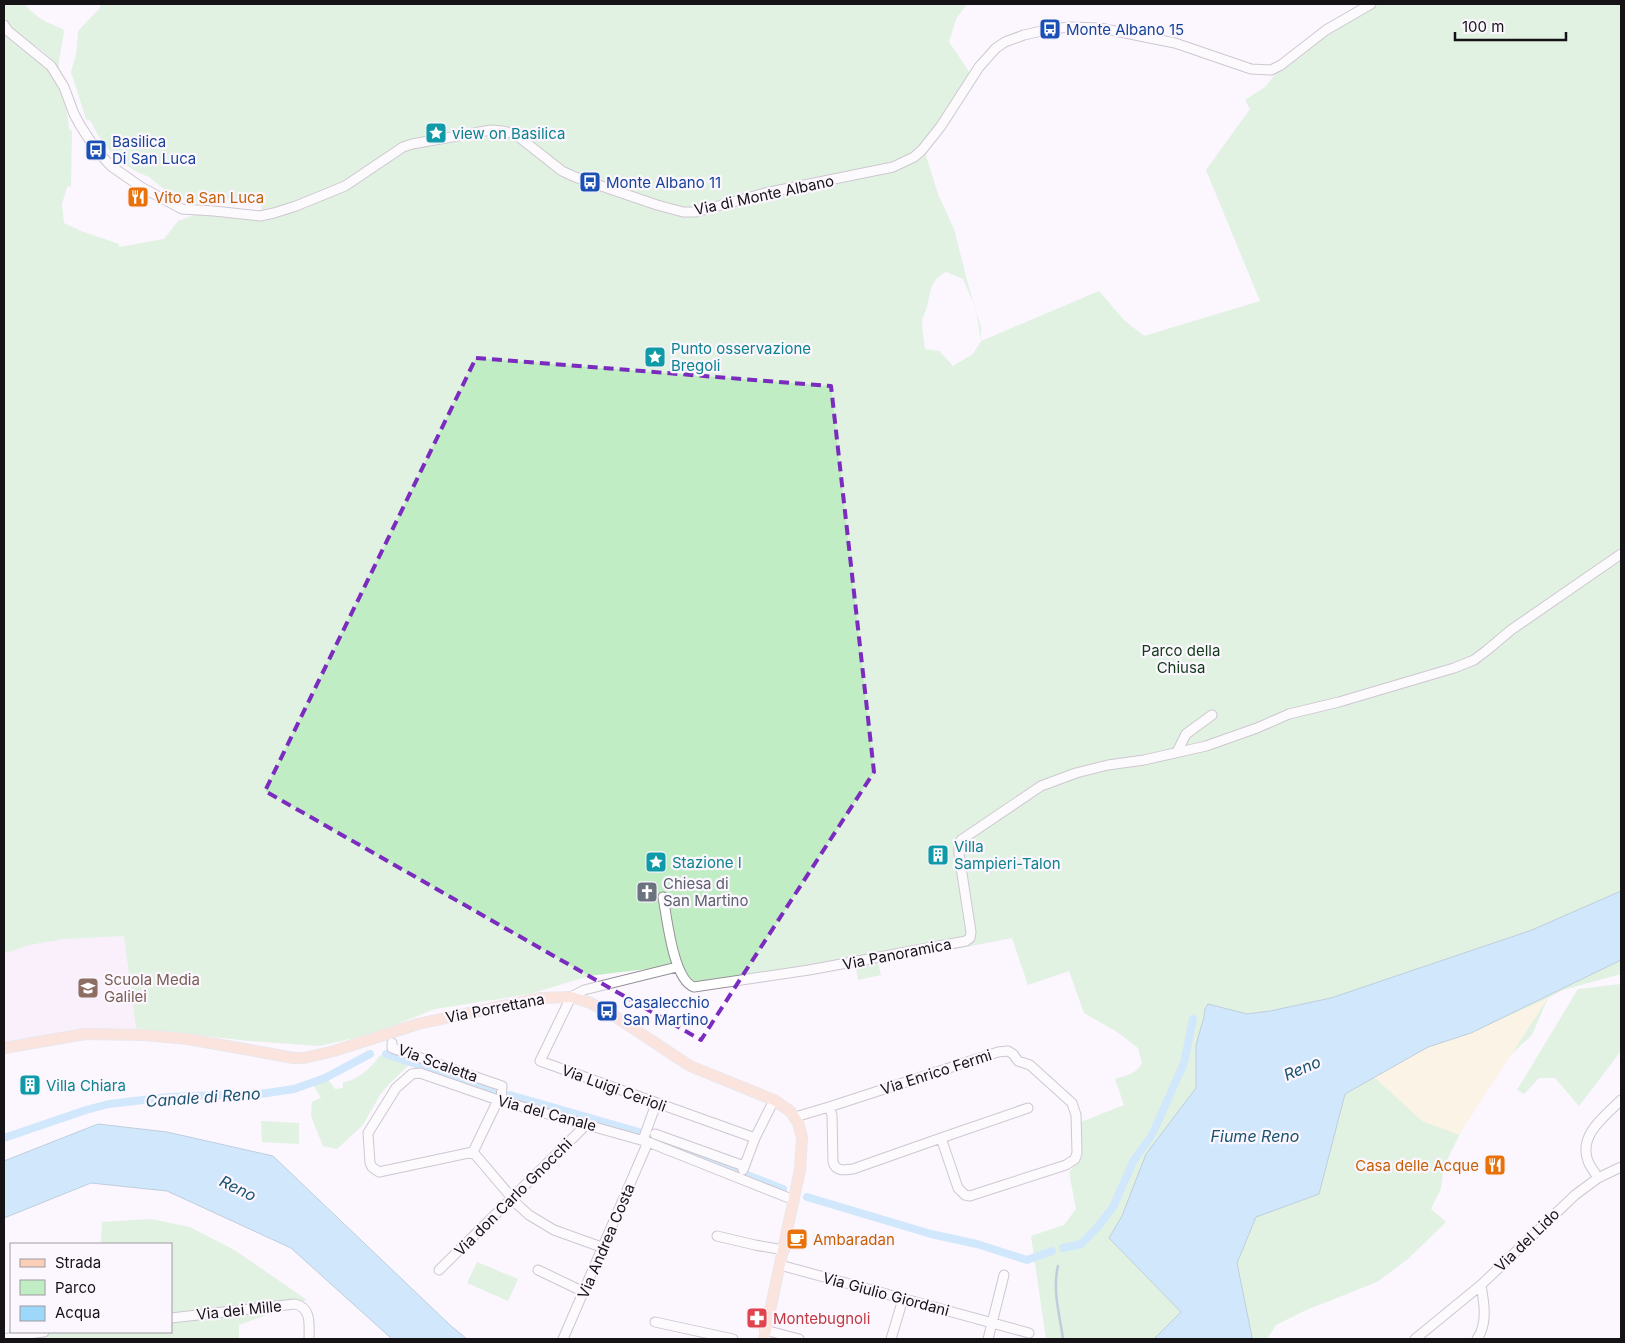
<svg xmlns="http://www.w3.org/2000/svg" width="1625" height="1343" font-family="Inter,sans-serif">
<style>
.built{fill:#f5e9f9}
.green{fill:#c0edc3;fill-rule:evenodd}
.sand{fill:#f9efca}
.water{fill:#9dd8fa;stroke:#749db6}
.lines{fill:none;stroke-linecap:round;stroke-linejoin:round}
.stream{stroke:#749db6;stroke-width:2.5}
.canal{stroke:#9dd8fa;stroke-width:8}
.minor-casing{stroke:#969098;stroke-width:11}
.major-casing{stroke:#d5d5d5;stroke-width:12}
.minor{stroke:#fff;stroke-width:9}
.major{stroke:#facfb7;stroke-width:10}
.marked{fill:none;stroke:#7b2cbf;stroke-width:4;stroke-dasharray:10 6;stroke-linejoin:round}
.labels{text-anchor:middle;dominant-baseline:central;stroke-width:4.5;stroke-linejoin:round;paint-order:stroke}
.transit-label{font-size:15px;fill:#164399;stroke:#fcf6fe;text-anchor:start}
.culture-label{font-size:15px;fill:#0d838f;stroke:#fcf6fe;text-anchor:start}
.street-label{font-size:15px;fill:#161316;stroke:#fcf6fe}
.food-label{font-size:15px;fill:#c56008;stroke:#fcf6fe;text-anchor:start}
.park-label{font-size:15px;fill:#103a18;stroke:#fcf6fe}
.worship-label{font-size:15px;fill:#5b616d;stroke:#fcf6fe;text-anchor:start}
.education-label{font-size:15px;fill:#785e54;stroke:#fcf6fe;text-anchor:start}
.health-label{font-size:15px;fill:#be3a42;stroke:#fcf6fe;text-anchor:start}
.water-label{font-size:16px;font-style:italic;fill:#18536f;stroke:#fcf6fe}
</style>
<rect width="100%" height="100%" fill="#fcf6fe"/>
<!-- built -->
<path class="built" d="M158 904 182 1038 85 1034 4 1048V942Z"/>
<!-- green -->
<path class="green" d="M4 4H24C37 18 45 22 63 29L64 32 59 60V67L58 68C54 64 52 59 48 56 28 36 4 39 4 4Z
M101 4H967L956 19 949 42 972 76 924 149 938 194 954 229 968 284 981 327V341L1099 291 1124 320 1144 336 1260 301 1206 170 1250 109 1245 100 1265 87 1280 68 1362 11 1376 4H1621V974L1563 990 1548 998 1532 1035 1489 1075 1444 1166 1441 1188 1431 1209 1446 1222 1408 1259 1377 1282 1304 1311 1276 1325 1267 1339H1046L1031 1236 1064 1225 1076 1209 1069 1172 1082 1158 1081 1122 1124 1105 1115 1079C1125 1076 1138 1073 1142 1063L1138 1048 1117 1032 1084 1013 1069 971 1028 985 1012 938 910 958 878 962 881 975 858 980 855 965 694 985 684 969 679 965 589 976 530 994 435 1009 375 1033 320 1046 249 1041 136 1028 124 936 64 939 29 945 10 952H4V32C15 40 40 56 47 66 60 82 68 109 69 129L72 131 71 186 67 187 62 204 64 223 81 231 119 244V247L164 239 178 221 194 215H262L261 203 213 198 201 205 170 194 149 177 137 172 116 159 97 134 91 121 86 119 71 72 76 55 78 31 99 9ZM946 272 963 279 976 309 981 341 973 354 953 366 939 351 925 349C924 340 922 330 922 321 922 317 925 314 926 310 931 294 929 280 946 272Z
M1621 984V1051L1579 1106 1555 1078H1539L1524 1094 1517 1090 1578 989Z
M380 1055 409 1065 389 1084 380 1095 363 1125 337 1149 323 1146 311 1116 312 1102 321 1098 314 1086 328 1079 335 1089 343 1088V1082C356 1082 373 1066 380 1055Z
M261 1121 299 1123V1144L262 1142Z
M151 1219 190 1227 236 1251 307 1300 239 1325V1339H23L22 1332H171V1244H101L102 1222Z
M477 1262 518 1279 508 1301 467 1283Z"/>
<!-- sand -->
<path class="sand" d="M1548 998 1459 1135 1422 1121 1374 1077 1428 1047 1471 1033Z"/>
<!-- water -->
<path class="water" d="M1621 891V960L1471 1033 1428 1047 1345 1094 1319 1194 1256 1217 1237 1263 1252 1337 1250 1339H1154L1181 1312 1109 1238 1122 1216 1146 1154 1196 1088V1045L1204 1017 1205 1009 1208 1004 1247 1014 1270 1011 1331 998 1532 930Z
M98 1124 167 1132 273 1156 451 1326 467 1339H392L291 1248 167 1191 91 1183 4 1218V1161Z"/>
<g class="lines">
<!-- stream -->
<path class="stream" d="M1058 1266C1052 1290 1060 1316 1063 1339"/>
<!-- canal -->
<path class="canal" d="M386 1054 494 1090
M510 1095 639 1132
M650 1136 735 1170
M4 1138 86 1110 109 1104 169 1097 218 1095 246 1096 294 1089 325 1078 370 1054
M747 1175 783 1189
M807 1197 931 1234 977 1244 1027 1260 1052 1251
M1063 1248 1081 1244 1096 1229 1113 1207 1134 1160 1152 1135 1184 1063 1193 1019"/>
<!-- minor casing -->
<g class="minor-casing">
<path id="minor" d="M4 25 8 31 51 66 64 87 74 114 80 125 96 150 111 166 141 187 182 209 214 211 260 216 274 213 296 206 345 186 403 147 412 144 491 130 503 131 515 134 562 171 575 177 657 205 683 212H696L765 193 893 167 914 157 922 150 941 126 979 67 996 48 1005 42 1024 35 1050 29 1071 27 1100 28 1175 43 1251 69 1271 70 1281 65 1326 30 1371 4
M1177 752 1186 734 1212 715
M663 897C667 917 673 980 694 987L809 970 966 941 970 938 971 932 959 854V848L961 840 1041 786 1076 773 1108 765 1144 760 1206 746 1257 728 1289 714 1339 702 1454 668 1474 660 1486 651 1511 630 1621 554
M677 967 584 990 571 997 540 1061 755 1138
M392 1043V1048L502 1086 501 1100
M795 1117 829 1107 832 1115 833 1162C836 1172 844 1170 853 1169L941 1138 958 1188 965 1195 970 1196 982 1192 1066 1165 1075 1159 1077 1153 1076 1115 1072 1103 1030 1065 1018 1061 1013 1054 1008 1051 998 1052 829 1107
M655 1134 744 1166
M941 1138 1028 1108
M643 1140 656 1104
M473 1152 379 1172 372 1167 370 1163 368 1133 396 1088 412 1074 420 1073 498 1100 648 1142 794 1200
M473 1152 518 1205 529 1215 554 1230 604 1248
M473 1152 498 1100
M743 1170 755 1138 774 1100
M1598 1178C1595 1172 1590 1167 1588 1161 1578 1135 1605 1116 1621 1100
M717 1236 755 1245 784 1250
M780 1265 1029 1333
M439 1270 587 1124
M538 1270 584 1292
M171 1318 295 1304C312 1308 309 1325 309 1339
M655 1322 733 1339
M765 1330 799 1339
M4 1339 19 1335 44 1332
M563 1339 648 1142
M891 1339 903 1299
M988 1339 1004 1275
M1415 1339 1481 1285 1575 1195 1598 1178 1621 1167
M1477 1339C1488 1324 1484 1302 1481 1285"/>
</g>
<!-- major casing -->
<g class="major-casing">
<path id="major" d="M4 1048 85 1034 145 1035 188 1039 266 1053 294 1058H304L334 1051 418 1024 540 998 571 997 588 1002 607 1011 690 1066 774 1100 791 1112 798 1123 802 1137 800 1170 764 1339"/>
</g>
<!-- minor -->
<use href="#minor" class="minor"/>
<!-- major -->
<use href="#major" class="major"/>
</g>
<!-- marked area -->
<path d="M0 0H1625V1343H0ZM476 358 831 386 874 772 701 1040 265 791Z" fill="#fcf6fe" fill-opacity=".55" fill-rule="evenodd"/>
<path class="marked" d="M476 358 831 386 874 772 701 1040 265 791Z"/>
<!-- icons -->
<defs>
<g id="bus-square" transform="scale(1.125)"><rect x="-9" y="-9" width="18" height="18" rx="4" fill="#1a4fb4" stroke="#fcf6fe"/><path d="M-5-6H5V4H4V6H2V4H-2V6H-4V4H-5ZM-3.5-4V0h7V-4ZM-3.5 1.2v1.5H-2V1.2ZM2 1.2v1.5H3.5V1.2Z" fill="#fff"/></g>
<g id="sight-square" transform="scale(1.125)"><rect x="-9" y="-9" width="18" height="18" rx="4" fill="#0f9aa8" stroke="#fcf6fe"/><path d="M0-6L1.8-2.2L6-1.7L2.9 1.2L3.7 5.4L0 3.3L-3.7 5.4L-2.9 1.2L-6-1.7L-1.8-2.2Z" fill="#fff"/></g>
<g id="restaurant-square" transform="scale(1.125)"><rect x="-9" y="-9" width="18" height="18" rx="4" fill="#e8710a" stroke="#fcf6fe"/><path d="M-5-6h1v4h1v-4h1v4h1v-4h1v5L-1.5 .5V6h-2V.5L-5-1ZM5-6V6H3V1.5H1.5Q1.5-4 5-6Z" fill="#fff"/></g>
<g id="building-square" transform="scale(1.125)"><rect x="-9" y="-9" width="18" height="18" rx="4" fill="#0f9aa8" stroke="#fcf6fe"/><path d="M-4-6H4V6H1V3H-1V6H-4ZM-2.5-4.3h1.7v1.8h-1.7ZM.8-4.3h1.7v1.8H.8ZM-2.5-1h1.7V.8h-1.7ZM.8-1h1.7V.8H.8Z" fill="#fff"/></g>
<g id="church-square" transform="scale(1.125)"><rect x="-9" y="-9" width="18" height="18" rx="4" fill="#6b7280" stroke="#fcf6fe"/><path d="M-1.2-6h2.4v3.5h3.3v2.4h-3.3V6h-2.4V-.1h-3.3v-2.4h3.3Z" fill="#fff"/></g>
<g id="school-square" transform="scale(1.125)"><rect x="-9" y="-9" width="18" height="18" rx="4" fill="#8d6e63" stroke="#fcf6fe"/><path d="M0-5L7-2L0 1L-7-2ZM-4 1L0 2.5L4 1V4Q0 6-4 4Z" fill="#fff"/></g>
<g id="cafe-square" transform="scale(1.125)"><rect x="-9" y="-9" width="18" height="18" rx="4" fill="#e8710a" stroke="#fcf6fe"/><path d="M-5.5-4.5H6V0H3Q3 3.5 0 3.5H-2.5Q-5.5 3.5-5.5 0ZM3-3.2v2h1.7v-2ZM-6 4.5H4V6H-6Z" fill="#fff"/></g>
<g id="pharmacy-square" transform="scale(1.125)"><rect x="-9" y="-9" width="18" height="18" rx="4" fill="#e0444e" stroke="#fcf6fe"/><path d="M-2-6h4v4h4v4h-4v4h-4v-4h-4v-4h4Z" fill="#fff"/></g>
</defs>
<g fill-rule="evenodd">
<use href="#bus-square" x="1050" y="29"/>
<use href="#sight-square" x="436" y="133"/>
<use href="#bus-square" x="96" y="150"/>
<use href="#bus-square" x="590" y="182"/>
<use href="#restaurant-square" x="138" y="197"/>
<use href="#sight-square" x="655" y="357"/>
<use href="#building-square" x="938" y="855"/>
<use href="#sight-square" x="656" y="862"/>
<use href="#church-square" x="647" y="892"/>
<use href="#school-square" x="88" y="988"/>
<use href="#bus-square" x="607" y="1011"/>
<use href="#building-square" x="30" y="1085"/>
<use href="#restaurant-square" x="1495" y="1165"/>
<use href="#cafe-square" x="797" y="1239"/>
<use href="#pharmacy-square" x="757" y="1318"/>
</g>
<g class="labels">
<!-- transit labels -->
<g class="transit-label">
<text x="1066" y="29">Monte Albano 15</text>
<text x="112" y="141">Basilica<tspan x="112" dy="17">Di San Luca</tspan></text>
<text x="606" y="182">Monte Albano 11</text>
<text x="623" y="1002">Casalecchio<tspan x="623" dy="17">San Martino</tspan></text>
</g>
<!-- culture labels -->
<g class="culture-label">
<text x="452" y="133">view on Basilica</text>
<text x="671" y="348">Punto osservazione<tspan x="671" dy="17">Bregoli</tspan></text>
<text x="954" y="846">Villa<tspan x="954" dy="17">Sampieri-Talon</tspan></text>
<text x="672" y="862">Stazione I</text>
<text x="46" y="1085">Villa Chiara</text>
</g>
<!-- street labels -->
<g class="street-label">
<text transform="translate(764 195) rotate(-12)">Via di Monte Albano</text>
<text transform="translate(897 954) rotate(-11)">Via Panoramica</text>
<text transform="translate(495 1008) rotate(-11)">Via Porrettana</text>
<text transform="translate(438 1063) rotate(20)">Via Scaletta</text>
<text transform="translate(936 1072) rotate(-18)">Via Enrico Fermi</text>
<text transform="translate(614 1088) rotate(20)">Via Luigi Cerioli</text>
<text transform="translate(547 1113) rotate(15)">Via del Canale</text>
<text transform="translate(513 1197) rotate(-45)">Via don Carlo Gnocchi</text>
<text transform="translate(1527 1240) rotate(-44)">Via del Lido</text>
<text transform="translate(606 1241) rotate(-67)">Via Andrea Costa</text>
<text transform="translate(886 1294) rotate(15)">Via Giulio Giordani</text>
<text transform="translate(239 1310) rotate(-6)">Via dei Mille</text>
</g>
<!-- food labels -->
<g class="food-label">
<text x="154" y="197">Vito a San Luca</text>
<text x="1479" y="1165" text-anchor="end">Casa delle Acque</text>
<text x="813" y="1239">Ambaradan</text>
</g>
<!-- park labels -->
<g class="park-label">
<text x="1181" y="650">Parco della<tspan x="1181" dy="17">Chiusa</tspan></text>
</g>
<!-- worship labels -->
<g class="worship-label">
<text x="663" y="883">Chiesa di<tspan x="663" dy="17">San Martino</tspan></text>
</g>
<!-- education labels -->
<g class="education-label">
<text x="104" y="979">Scuola Media<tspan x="104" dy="17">Galilei</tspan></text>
</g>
<!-- health labels -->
<g class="health-label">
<text x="773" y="1318">Montebugnoli</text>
</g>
<!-- water labels -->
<g class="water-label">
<text transform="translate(1302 1068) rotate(-23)">Reno</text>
<text transform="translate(203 1097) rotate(-4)">Canale di Reno</text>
<text x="1255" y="1136">Fiume Reno</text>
<text transform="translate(238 1188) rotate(26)">Reno</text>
</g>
</g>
<!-- border -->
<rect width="1625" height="1343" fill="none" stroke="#161316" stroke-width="10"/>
<!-- legend -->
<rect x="10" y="1243" width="162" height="90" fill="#fcf6fe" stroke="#a09ba1"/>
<rect x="20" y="1259" width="25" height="8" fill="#facfb7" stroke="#a09ba1"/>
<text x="55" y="1268" font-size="15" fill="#161316">Strada</text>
<rect x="20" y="1280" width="25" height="15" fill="#c0edc3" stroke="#a09ba1"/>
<text x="55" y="1293" font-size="15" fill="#161316">Parco</text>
<rect x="20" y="1306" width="25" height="15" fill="#9dd8fa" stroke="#a09ba1"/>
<text x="55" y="1318" font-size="15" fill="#161316">Acqua</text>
<!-- scale -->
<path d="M1455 32v8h111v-8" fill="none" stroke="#161316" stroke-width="2.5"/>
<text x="1462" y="32" font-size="15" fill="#161316" stroke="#fcf6fe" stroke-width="4" paint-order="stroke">100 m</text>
</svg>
